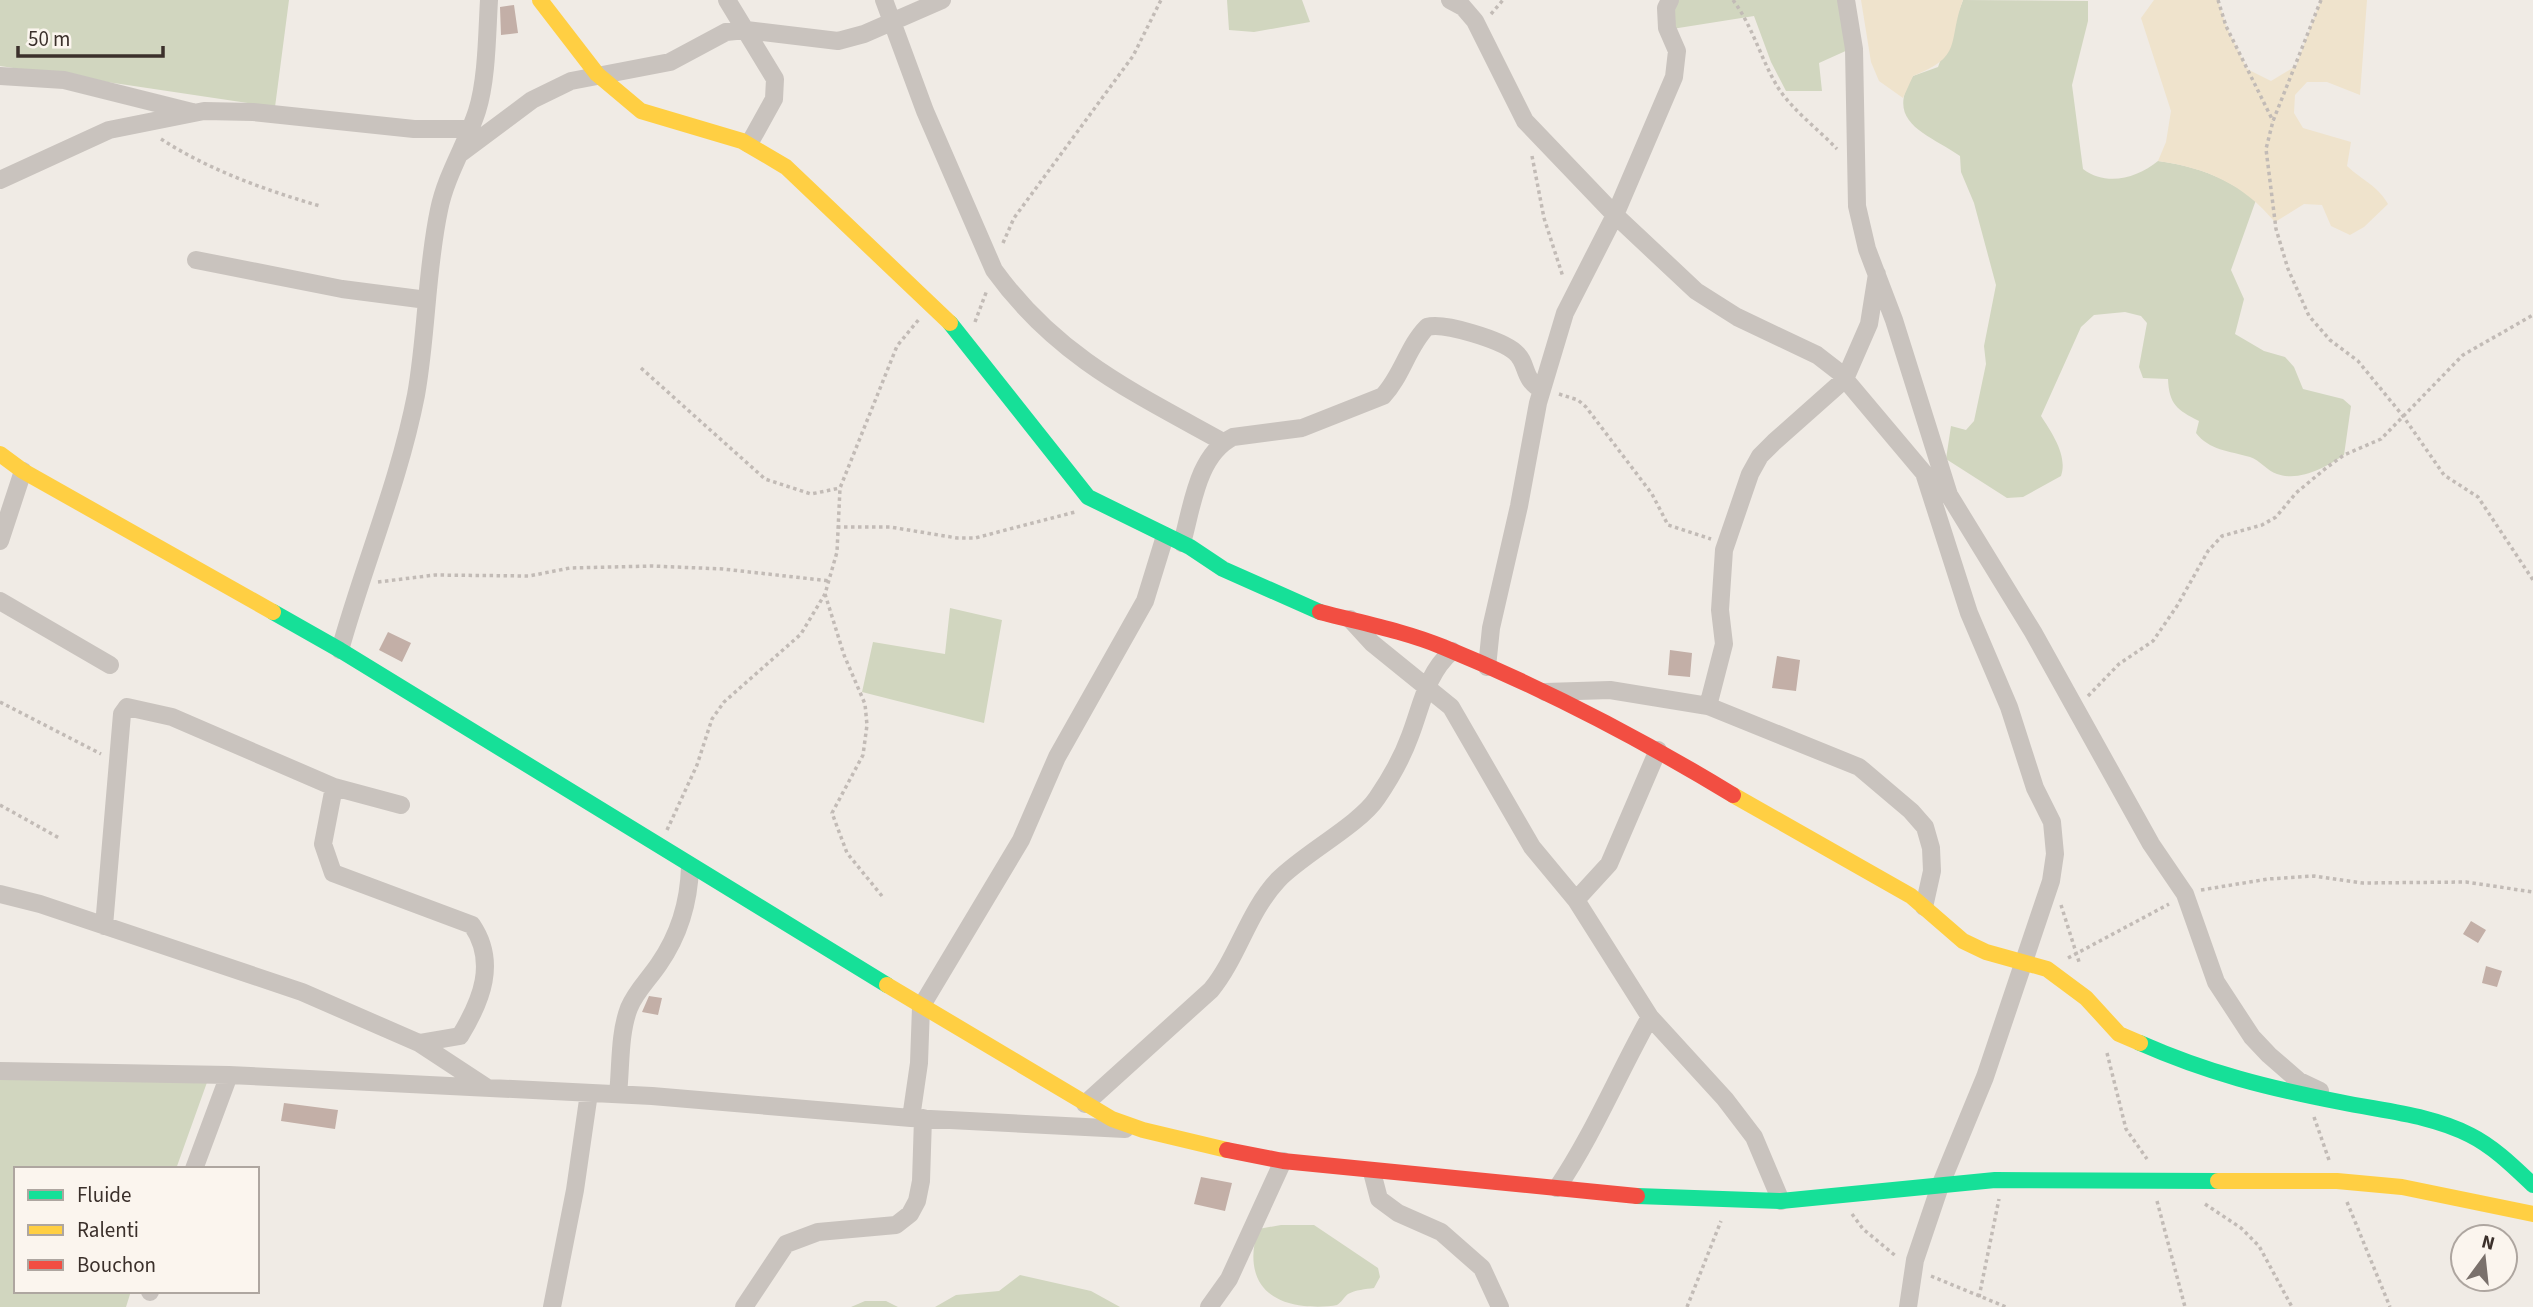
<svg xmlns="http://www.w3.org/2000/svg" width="2533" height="1307" font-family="'Source Sans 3',sans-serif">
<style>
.green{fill:#d1d6bf}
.sand{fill:#efe3cc}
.building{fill:#c3afa7}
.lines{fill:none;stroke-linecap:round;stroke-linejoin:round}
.path{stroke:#c2bbb6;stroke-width:3.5;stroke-dasharray:3.5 3.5;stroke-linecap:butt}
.street{stroke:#c9c3be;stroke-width:18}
.fast{stroke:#16e098;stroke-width:16}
.slow{stroke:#ffcf43;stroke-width:16}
.jam{stroke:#f24e42;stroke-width:16}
</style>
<rect width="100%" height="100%" fill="#f0ebe5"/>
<!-- green -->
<path class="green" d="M0 0H289L275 107 0 66Z
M1227 0H1302L1310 22 1254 32 1229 30Z
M1674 0H1842L1850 49 1819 63 1822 91H1786L1771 62 1754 16 1672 29Z
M1963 0 2088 1V21L2072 85 2083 169C2107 187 2137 178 2158 161 2196 166 2225 177 2256 200L2231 270 2244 299 2235 334 2264 351 2285 357 2294 367 2303 389 2343 399 2351 406 2344 455C2326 467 2300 482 2277 474 2267 471 2260 460 2250 457 2229 451 2209 450 2196 433L2199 421C2177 410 2169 404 2168 379L2143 378 2139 367 2147 323 2141 316 2125 312 2094 315 2081 327 2041 416C2052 433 2068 456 2061 476L2023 497 2007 498 1946 459 1951 426 1966 430 1974 421 1986 364 1984 346 1996 285 1974 203 1961 172 1960 156C1929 134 1883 123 1913 76L1938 67Z
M950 608 1002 620 984 723 862 692 873 642 945 654Z
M0 1068 210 1074 176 1169H16V1291H131L126 1307H0Z
M1281 1225H1314L1378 1268 1380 1277 1374 1288C1366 1289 1355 1290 1348 1294 1344 1297 1341 1303 1337 1305 1329 1307 1313 1307 1304 1306 1259 1301 1245 1271 1258 1229Z
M1020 1275 1091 1291 1120 1307H935L956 1295 999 1291Z
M865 1301H886L898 1307H851Z"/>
<!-- sand -->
<path class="sand" d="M1861 0H1963C1947 43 1964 56 1913 76L1903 98 1879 81 1871 62Z
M2154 0H2218L2226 26 2247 69 2271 81 2296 66 2321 0H2367L2360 95 2327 82H2307L2295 95 2294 113 2303 128 2351 142 2347 166C2362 180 2378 186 2388 204L2364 227 2350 235 2331 226 2322 205 2304 204 2275 222C2243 184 2207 168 2158 161L2166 142 2171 111 2141 18Z"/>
<!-- building -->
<path class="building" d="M514 5 518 33 501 35 500 7Z
M388 632 411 643 402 662 379 650Z
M1670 650 1692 653 1690 677 1668 675Z
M1777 656 1800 660 1796 691 1772 688Z
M2471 921 2486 930 2478 943 2463 934Z
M2486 966 2502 971 2497 987 2482 983Z
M649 996 662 998 658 1015 642 1012Z
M284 1103 338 1110 335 1129 281 1121Z
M1201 1177 1232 1183 1225 1211 1194 1204Z"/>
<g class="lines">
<!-- path -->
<path class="path" d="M1733 0C1753 27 1760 57 1777 86 1791 109 1818 129 1837 149
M2218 0 2226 26 2273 121
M2321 0 2273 121 2266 149 2276 229 2288 269 2309 316 2330 340 2358 361 2403 416 2444 475 2478 497 2533 580
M1491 14 1503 0
M161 139C209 170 265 190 320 206
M1532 156 1544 218 1563 277
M1003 243 1014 218 1133 56 1161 0
M975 322 987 290
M641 368 765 479 811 494 840 488
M1559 394 1578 400 1586 407 1652 494 1668 525 1711 539
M837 527H890L957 538H975L1075 512
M378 582 435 575 529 576 570 568 652 566 723 569 830 581
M825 594 844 655 865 704 867 725 863 755 832 813 847 853 882 896
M2088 696 2119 664 2153 641 2177 606 2208 551 2222 536 2262 525 2276 517 2296 493 2326 468 2344 455 2381 439 2463 355 2533 315
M0 702 101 754
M0 805 61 839
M667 830 697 765 712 719 724 702 801 634 825 594 837 552 840 488 897 346 920 318
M2201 890 2268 879 2314 876 2363 883 2466 882 2533 892
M2061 905 2080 965
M2068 958 2169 904
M2107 1053 2126 1129 2147 1159
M2314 1117 2329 1160
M2157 1201 2185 1307
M2347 1202 2390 1307
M2205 1204 2241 1228 2259 1246 2292 1307
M1852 1214 1863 1229 1897 1257
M1931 1276 2006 1307
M1979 1297 1999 1199
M1687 1307 1721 1221"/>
<!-- street -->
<path class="street" d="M727 0 775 79 774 99 749 144
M884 0 925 111 994 270C1057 357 1133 392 1223 442
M1450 0 1463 7 1475 21 1525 121 1615 215 1696 291 1737 317 1817 355 1839 372 1924 473 1949 495 2033 632 2151 844 2185 894 2216 982 2252 1037 2269 1055 2299 1081 2320 1091
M1846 0 1854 49 1857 206 1867 249 1894 320 1949 495
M0 76 64 80 192 112
M461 153 532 100 571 81 670 62 726 32 746 30 838 41 864 34 942 0
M0 180 109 130 204 111 253 112 414 129H470
M196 260 342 289 427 300
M1877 274 1869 324 1845 379 1774 442 1760 456 1750 474 1724 550 1720 610 1724 644 1708 706 1859 767 1911 811 1925 827 1931 848 1932 871 1924 907
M0 541 23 471
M1182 543C1192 508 1197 455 1233 437L1302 428 1383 396C1402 376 1408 346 1427 327 1444 322 1501 340 1515 352 1529 364 1521 378 1542 390
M0 601 110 665
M1350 619 1372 643 1451 707 1532 847 1576 900 1650 1017 1725 1099 1754 1137 1781 1201
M340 650C364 564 399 482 416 395 427 334 426 271 439 210 446 175 466 145 477 111 487 80 487 33 489 0
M1487 667 1491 628 1519 506 1538 403 1565 313 1615 215 1674 77 1677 51 1667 28 1666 8 1670 0
M1545 692 1610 690 1708 706
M334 787 323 844 333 873 472 925C497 962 482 1000 460 1036L419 1043
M0 894 40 904 302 992 419 1043 486 1087
M1576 900 1609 864 1658 750
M104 926 122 714 127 707 172 717 334 787 401 805
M0 1071 229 1075 652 1096 911 1118 1125 1129
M618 1094C621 1067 619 1034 629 1008 636 991 649 979 659 964 679 935 689 902 690 867
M1085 1104 1211 990C1238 957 1248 912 1278 880 1303 854 1359 825 1377 798 1390 779 1402 758 1410 736 1422 705 1426 674 1452 651
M911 1118 919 1063 921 1007 1021 840 1057 757 1145 601 1165 536
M194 1169 229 1075
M1372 1172 1379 1199 1398 1213 1441 1232 1482 1268 1500 1307
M1557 1188C1593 1135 1618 1074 1650 1017
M150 1292V1291
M552 1307 575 1190 589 1093
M744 1307 786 1244 818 1232 896 1225 910 1214 917 1201 921 1181 923 1118
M1209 1307 1229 1279 1283 1161
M1908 1307 1915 1260 1940 1186 1985 1077 2051 881 2055 854 2052 822 2035 788 2009 707 1969 613 1924 473"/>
<!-- fast -->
<path class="fast" d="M950 323 1088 497 1190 547 1223 569 1320 612
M273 612 340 650 887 985
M2140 1043C2208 1073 2268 1088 2340 1102 2383 1111 2432 1115 2470 1135 2494 1147 2514 1167 2533 1185
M1637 1196 1781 1201 1995 1180 2218 1181"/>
<!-- slow -->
<path class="slow" d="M540 0 597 74 641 111 742 141 786 167 950 323
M0 454 23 471 273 612
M1733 795 1911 896 1963 941 1986 952 2047 969 2086 998 2119 1034 2140 1043
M887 985 1112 1119 1143 1130 1227 1150
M2218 1181H2337L2402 1187 2533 1214"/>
<!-- jam -->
<path class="jam" d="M1320 612C1362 623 1404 631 1443 647 1543 688 1641 739 1733 795
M1227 1150 1283 1161 1637 1196"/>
</g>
<!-- legend -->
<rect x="14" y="1167" width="245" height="126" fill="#fbf5ee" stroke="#aea6a0" stroke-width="2"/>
<rect x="28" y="1190" width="35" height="10" fill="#16e098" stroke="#aea6a0" stroke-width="2"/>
<text x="77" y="1202" font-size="21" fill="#3b302b">Fluide</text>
<rect x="28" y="1225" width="35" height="10" fill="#ffcf43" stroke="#aea6a0" stroke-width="2"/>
<text x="77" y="1237" font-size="21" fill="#3b302b">Ralenti</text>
<rect x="28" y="1260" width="35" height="10" fill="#f24e42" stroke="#aea6a0" stroke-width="2"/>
<text x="77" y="1272" font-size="21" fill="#3b302b">Bouchon</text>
<!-- north arrow -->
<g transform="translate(2484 1258) rotate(15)"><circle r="33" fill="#fbf5ee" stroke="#aea6a0" stroke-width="2"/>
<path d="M0-5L12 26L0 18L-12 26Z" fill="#7a716c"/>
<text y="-10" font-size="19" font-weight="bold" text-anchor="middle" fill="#3b302b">N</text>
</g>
<!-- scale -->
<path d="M18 46v10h145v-10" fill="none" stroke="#3b302b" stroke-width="3.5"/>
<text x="28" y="46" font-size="21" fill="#3b302b" stroke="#fbf5ee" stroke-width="5" paint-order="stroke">50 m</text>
</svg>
